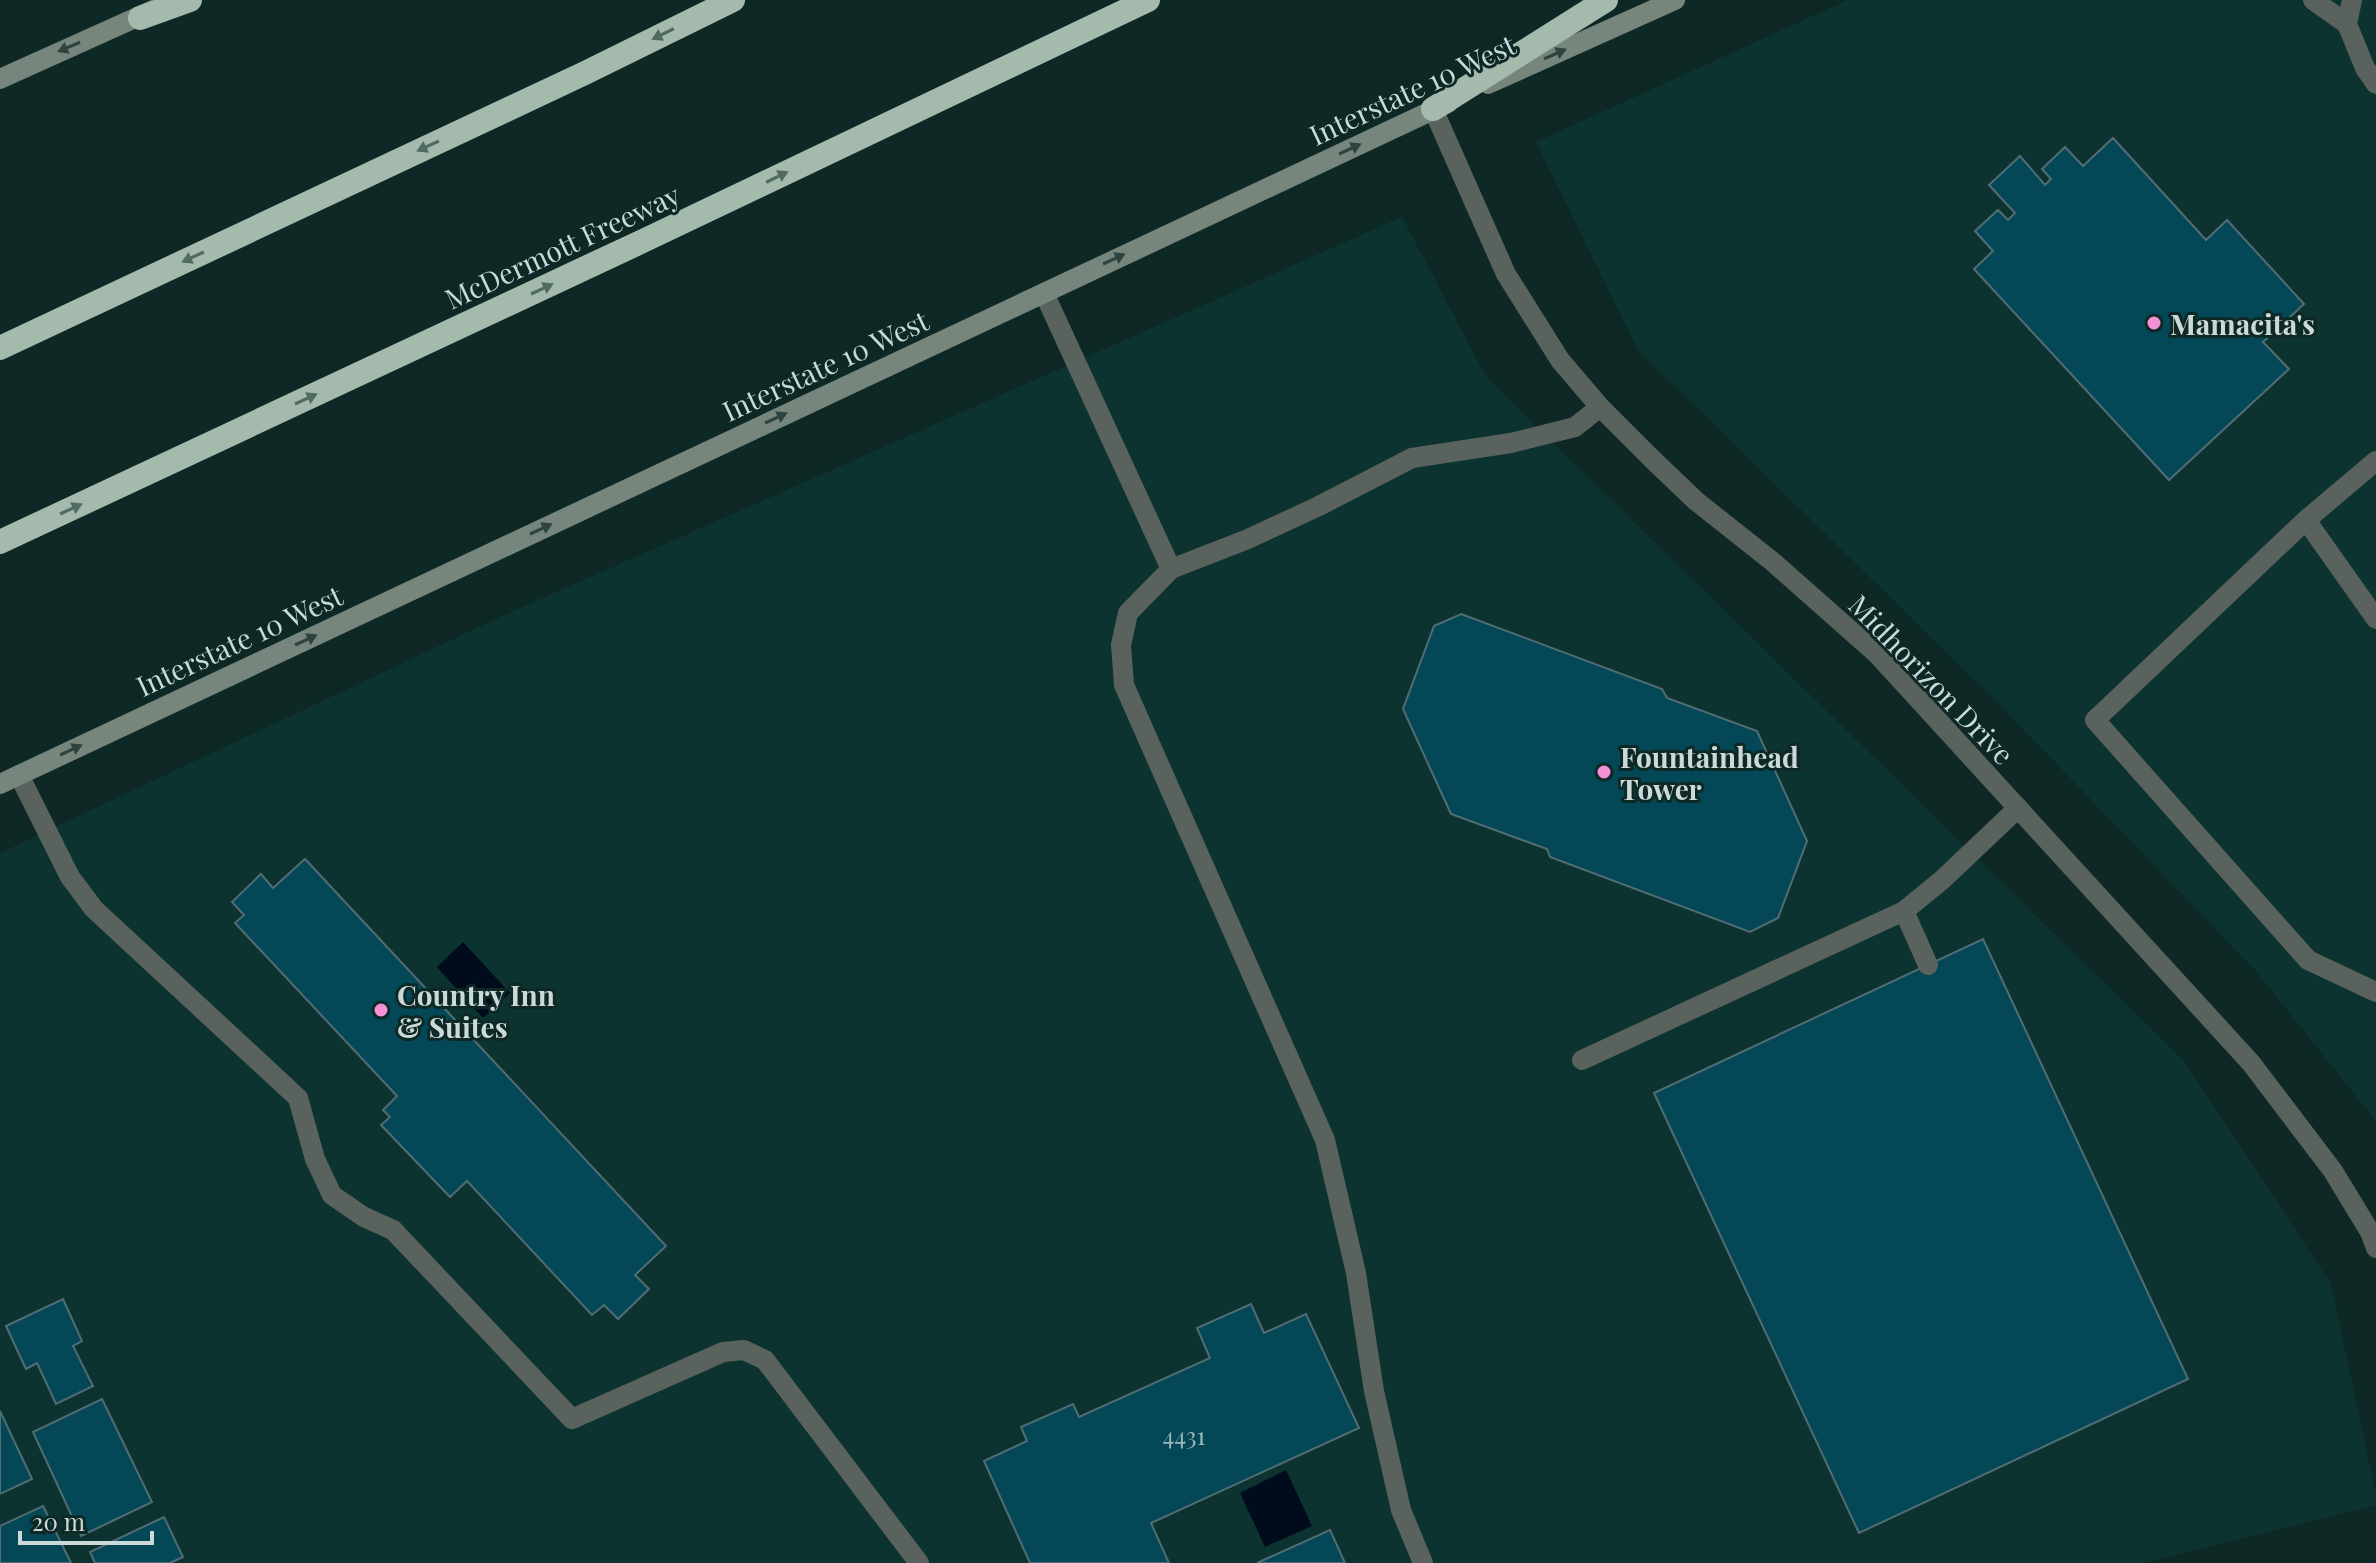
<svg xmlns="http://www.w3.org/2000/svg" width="2376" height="1563" font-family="'Playfair Display',serif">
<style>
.built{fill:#0d3331}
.water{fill:#000b1b}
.building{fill:#044857;stroke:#526c74;stroke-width:2}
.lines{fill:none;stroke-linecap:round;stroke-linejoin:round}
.lane{stroke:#59625c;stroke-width:20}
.street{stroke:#59625c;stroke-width:20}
.secondary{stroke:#77867c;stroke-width:20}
.highway{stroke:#a3baac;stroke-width:24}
.oneway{fill:#516a62}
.oneway2{fill:#2e4440}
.poi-dot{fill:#f291d6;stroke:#0e2826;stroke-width:3}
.labels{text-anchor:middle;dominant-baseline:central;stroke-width:6;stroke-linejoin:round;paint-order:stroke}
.number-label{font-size:24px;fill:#99b6b8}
.street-label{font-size:28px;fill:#cbdad9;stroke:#0e2826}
.poi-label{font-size:28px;font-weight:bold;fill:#cbdad9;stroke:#0e2826;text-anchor:start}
</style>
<rect width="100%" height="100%" fill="#0e2826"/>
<!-- built -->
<path class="built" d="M1848 0H2376V1121L2253 968 1997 702 1638 350 1536 142Z
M1402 217 1486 377 2182 1059 2331 1284 2376 1494V1505L2143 1563H0V853L498 618Z"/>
<!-- water -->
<path class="water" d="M463 942 510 993 483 1018 437 967Z
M1286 1470 1312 1526 1265 1547 1240 1493Z"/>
<!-- building -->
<path class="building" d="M2113 138 2206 240 2227 220 2304 304 2263 342 2289 369 2169 480 1974 269 1993 251 1975 231 1998 210 2008 220 2015 213 1989 185 2020 156 2045 185 2051 179 2042 169 2065 147 2083 166Z
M1461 614 1662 689 1667 698 1757 731 1807 841 1778 918 1750 932 1550 857 1547 849 1451 814 1403 709 1434 626Z
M305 859 666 1246 635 1275 649 1289 618 1319 604 1305 592 1315 467 1181 450 1197 381 1125 390 1117 383 1110 397 1096 235 923 244 915 232 902 261 874 273 888Z
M1983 939 2188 1379 1859 1533 1654 1093Z
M63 1299 82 1341 73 1346 93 1386 56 1404 37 1363 26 1369 6 1326Z
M1251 1304 1264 1333 1306 1314 1359 1428 1151 1523 1169 1563H1030L984 1461 1027 1441 1021 1427 1073 1404 1079 1417 1210 1358 1197 1328Z
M102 1399 152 1502 81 1536 33 1432Z
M0 1411 32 1479 0 1494Z
M43 1506 71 1563H0V1526Z
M164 1517 183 1557 170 1563H95L90 1552Z
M1330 1530 1345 1563H1257Z"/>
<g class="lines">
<!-- lane -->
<path class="lane" d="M2313 0 2347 24 2365 68 2376 84
M2347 24 2352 0
M1044 293 1171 569
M2376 461 2306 520 2095 720 2308 960 2376 992
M2306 520 2376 619
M19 775 70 877 94 909 298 1098 315 1159 332 1195 364 1217 393 1230 572 1419 723 1352 744 1350 765 1360 919 1563
M1904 911 1928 965
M1582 1060 1904 911 1942 880 2018 808
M1423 1563 1401 1510 1374 1391 1356 1273 1325 1140 1124 685 1121 645 1128 613 1171 569 1248 539 1319 506 1412 458 1511 443 1575 427 1600 407"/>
<!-- street -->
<path class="street" d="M1433 109 1506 274 1560 360 1600 407 1651 458 1696 501 1773 562 1877 654 1910 690 2251 1063 2333 1171 2370 1232 2376 1248"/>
<!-- secondary -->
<path class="secondary" d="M0 79 153 10
M1488 84 1675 0
M0 784 1448 103"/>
<!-- highway -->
<path class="highway" d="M140 18 190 0
M1433 109 1606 0
M0 348 585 73 733 0
M0 542 645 240 1148 0"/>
</g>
<!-- one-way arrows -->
<defs><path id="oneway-solid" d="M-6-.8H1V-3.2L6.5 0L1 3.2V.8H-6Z" transform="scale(2)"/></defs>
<g class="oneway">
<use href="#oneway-solid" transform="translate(663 34) rotate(154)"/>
<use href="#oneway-solid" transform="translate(428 146) rotate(155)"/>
<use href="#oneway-solid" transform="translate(777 177) rotate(-26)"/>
<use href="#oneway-solid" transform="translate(193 257) rotate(155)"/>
<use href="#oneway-solid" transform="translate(542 289) rotate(-25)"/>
<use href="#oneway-solid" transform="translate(306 399) rotate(-25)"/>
<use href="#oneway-solid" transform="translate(71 509) rotate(-25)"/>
</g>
<g class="oneway2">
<use href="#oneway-solid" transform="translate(69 47) rotate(157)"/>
<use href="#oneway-solid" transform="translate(1555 54) rotate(-24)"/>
<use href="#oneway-solid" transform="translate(1350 149) rotate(-25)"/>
<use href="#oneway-solid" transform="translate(1114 259) rotate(-25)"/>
<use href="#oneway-solid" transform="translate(776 418) rotate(-25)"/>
<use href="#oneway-solid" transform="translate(541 529) rotate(-25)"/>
<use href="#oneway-solid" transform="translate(306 640) rotate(-25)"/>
<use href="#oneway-solid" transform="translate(71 750) rotate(-25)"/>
</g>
<!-- markers -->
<g class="poi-dot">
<circle cx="2154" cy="323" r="8"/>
<circle cx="1604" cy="772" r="8"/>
<circle cx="381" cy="1010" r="8"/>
</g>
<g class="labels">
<!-- number labels -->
<g class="number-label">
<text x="1184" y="1435">4431</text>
</g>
<!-- street labels -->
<g class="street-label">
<text transform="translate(1412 89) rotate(-25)">Interstate 10 West</text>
<text transform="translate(562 246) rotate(-25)">McDermott Freeway</text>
<text transform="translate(825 365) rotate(-25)">Interstate 10 West</text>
<text transform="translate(239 640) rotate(-25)">Interstate 10 West</text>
<text transform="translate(1932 679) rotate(46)">Midhorizon Drive</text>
</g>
<!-- poi labels -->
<g class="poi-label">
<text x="2170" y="323">Mamacita's</text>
<text x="1620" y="756">Fountainhead<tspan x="1620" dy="32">Tower</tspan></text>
<text x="397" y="994">Country Inn<tspan x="397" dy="32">&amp; Suites</tspan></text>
</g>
</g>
<!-- scale -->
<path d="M20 1531v12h132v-12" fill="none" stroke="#cbdad9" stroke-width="4"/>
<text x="32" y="1531" font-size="24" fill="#cbdad9" stroke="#0e2826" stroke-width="6" paint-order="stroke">20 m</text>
</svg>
